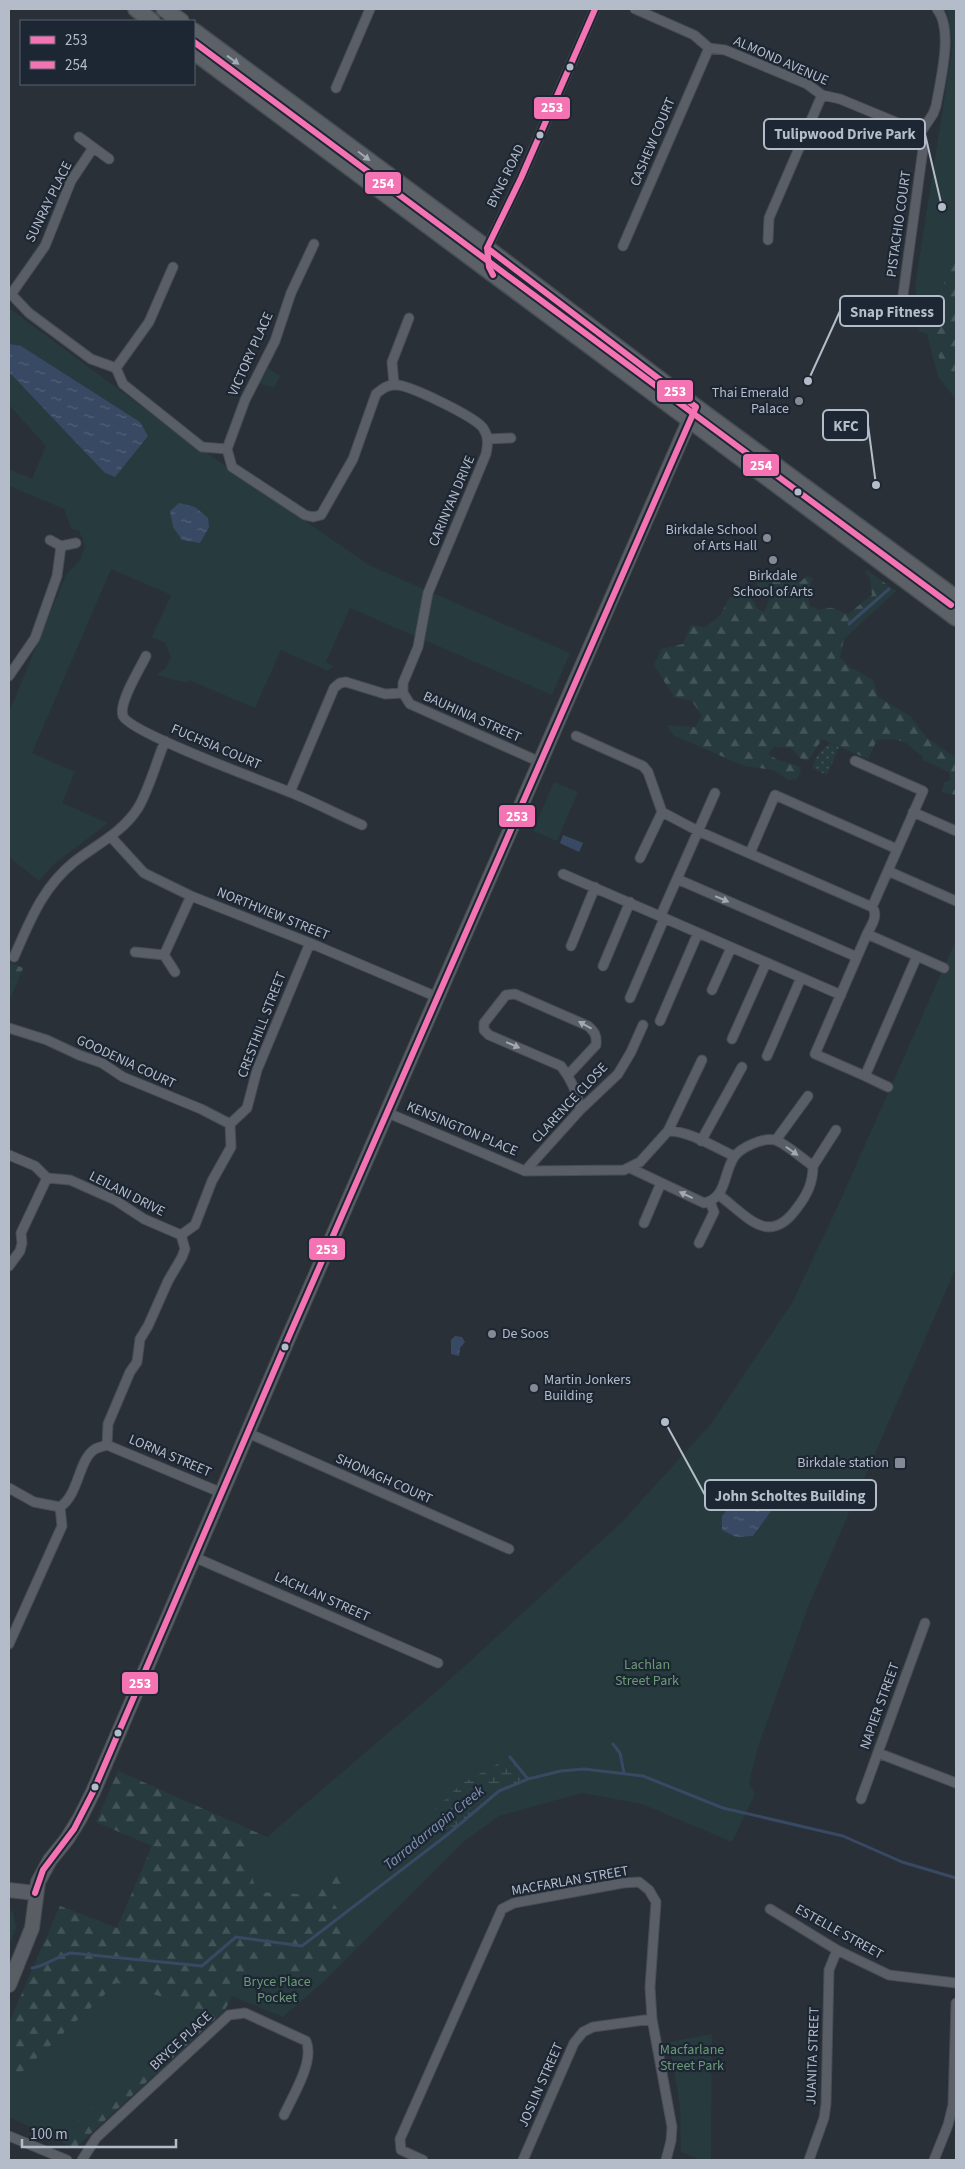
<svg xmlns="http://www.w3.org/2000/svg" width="965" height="2169" font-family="'Source Sans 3',sans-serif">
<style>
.green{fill:#273a3e}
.forest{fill:url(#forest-firs)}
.wetland{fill:url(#wetland-marsh)}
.garden{fill:url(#garden-dots)}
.water{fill:url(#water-ripples)}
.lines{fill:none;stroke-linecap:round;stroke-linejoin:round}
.stream{stroke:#384963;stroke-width:3}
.street-casing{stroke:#484c53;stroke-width:11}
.secondary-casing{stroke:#484c53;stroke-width:16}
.primary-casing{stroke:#484c55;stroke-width:18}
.street{stroke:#5a5e66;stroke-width:9}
.secondary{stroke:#595d64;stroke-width:14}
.primary{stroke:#5c6168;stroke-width:15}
.bus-1-casing{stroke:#1d2633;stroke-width:10}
.bus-2-casing{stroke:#1d2633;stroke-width:10}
.bus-1{stroke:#f373b3;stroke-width:6}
.bus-2{stroke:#f373b3;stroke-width:6}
.oneway{fill:#a2aab6}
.oneway2{fill:#a2a9b5}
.bus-dot{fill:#b4bcc9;stroke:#1d2633;stroke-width:2}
.poi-dot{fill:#848b96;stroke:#1d2633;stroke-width:2}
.labels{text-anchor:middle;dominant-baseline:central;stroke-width:4.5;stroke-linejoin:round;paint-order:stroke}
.street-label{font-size:14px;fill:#b4bcc9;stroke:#1d2633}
.poi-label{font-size:14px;fill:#b4bcc9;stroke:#1d2633;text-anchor:end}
.park-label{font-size:14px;fill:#6b9a76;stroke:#1d2633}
.water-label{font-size:15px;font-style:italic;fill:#7c92b1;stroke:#1d2633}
.leader{fill:none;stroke:#b4bcc9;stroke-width:2}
.callout-dot{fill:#b4bcc9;stroke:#1d2633;stroke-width:2}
.callout{fill:#1d2633;stroke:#b4bcc9;stroke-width:2}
.callout-label{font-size:15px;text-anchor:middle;font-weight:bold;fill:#b4bcc9}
.line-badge{stroke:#1d2633;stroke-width:2}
.badge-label{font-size:14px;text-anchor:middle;font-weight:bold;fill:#fff}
</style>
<defs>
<pattern id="forest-firs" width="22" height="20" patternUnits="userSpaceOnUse" patternTransform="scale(1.25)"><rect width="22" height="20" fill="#273a3e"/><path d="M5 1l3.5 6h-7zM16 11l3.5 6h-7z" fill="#445559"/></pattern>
<pattern id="wetland-marsh" width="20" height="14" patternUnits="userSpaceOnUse" patternTransform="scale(1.25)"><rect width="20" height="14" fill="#273a3e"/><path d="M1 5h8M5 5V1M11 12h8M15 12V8" fill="none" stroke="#445559"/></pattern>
<pattern id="garden-dots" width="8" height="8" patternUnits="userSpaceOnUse" patternTransform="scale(1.25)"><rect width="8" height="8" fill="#273a3e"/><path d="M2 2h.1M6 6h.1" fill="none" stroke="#445559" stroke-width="1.8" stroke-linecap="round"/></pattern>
<pattern id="water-ripples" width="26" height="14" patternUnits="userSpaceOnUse" patternTransform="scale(1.25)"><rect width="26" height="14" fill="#384963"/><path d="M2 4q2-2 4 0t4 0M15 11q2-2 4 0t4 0" fill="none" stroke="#526178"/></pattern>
</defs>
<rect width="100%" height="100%" fill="#2a3038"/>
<!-- green -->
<path class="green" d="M947 9H956V399L938 377 927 334 918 331 919 320 915 286 953 44Z
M9 308 172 429 369 565 570 653 552 695 350 608 326 662 333 666 328 671 281 650 255 708 189 680 187 683 156 675 166 668 171 657 165 643 152 637 171 595 111 569 32 753 75 772 62 803 108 823 54 864 39 881 9 857V712L66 575 80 560 85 546 79 531 71 528 64 509 9 486V469L32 479 46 446 9 405Z
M268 368 280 376 274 388 260 383Z
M554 782 578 792 557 841 533 831Z
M956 940V1268L808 1607 758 1747 749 1783 755 1794 732 1842 642 1804 582 1793 499 1816 462 1843 321 1984 283 2017 232 1996 225 2010 75 2148 9 2117V2023L60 1906 117 1928 152 1846 96 1822 118 1771 267 1837 445 1684 621 1523 711 1424 792 1303 837 1208Z
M712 2034 711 2160H701L681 2152 680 2105 669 2042Z"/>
<!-- forest -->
<path class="forest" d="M956 252V390C921 345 936 300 956 252Z
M867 570 896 591 844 639 840 658 850 667 873 680 878 697 910 716 927 738 956 758V795L941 792 944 784 951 779 949 772 923 760 922 755C915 752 912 747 906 743 897 738 886 739 877 740L868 759 822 739 808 761 800 758 791 748 774 747 768 754C778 762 788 761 800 767L801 772 797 779 788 780 773 770 744 766 673 735 667 725 695 727 702 716 692 701 674 697 654 665 661 649 683 644 691 625 705 627C710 623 717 619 721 614 730 598 726 596 746 590L758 609 764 612 770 598 757 585 756 577C771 577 785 581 800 582L807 576 813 578 807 593 810 606 819 610C835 604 835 611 848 614L872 595 870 578 865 572Z
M9 962 23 968 10 999H9Z
M118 1771 267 1837 247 1854 256 1892 298 1894 336 1871 348 1882 334 1904 361 1944 321 1984 269 1962 232 1995 225 2010 75 2148 64 2143 74 2125 194 2017 172 2000 117 1983 9 2084V2023L60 1906 117 1928 152 1846 96 1822Z
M9 1910 13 1912 16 1928 9 1945Z"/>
<!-- wetland -->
<path class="wetland" d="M510 1757 528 1779 499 1791 447 1835 430 1814 461 1784Z"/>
<!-- garden -->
<path class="garden" d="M830 743 839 747 827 775 812 768 818 754Z"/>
<!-- water -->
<path class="water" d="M9 344 21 346 140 422 148 436 115 477 105 473 9 372Z
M179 503 195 507 208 518 209 527 200 543 182 540 173 527 170 511Z
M563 835 583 843 579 852 560 843Z
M455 1336 462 1337 465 1342 460 1348 459 1356 451 1354V1340Z
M755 1484 764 1489 774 1507 753 1536 736 1537 722 1530V1516L744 1491Z"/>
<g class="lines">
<!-- stream -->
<path class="stream" d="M849 624 889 589
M613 1744 620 1753 624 1773
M510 1757 528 1779
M32 1968C46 1966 57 1956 71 1953L202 1966 236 1937 302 1946 447 1835 499 1791 528 1779 561 1771 584 1769 643 1776 723 1808 843 1836 902 1862 956 1878"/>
<!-- street casing -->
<g class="street-casing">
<path id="street" d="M635 9 694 35 709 48 725 50 807 84 822 95 840 99 910 128 919 135
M336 88 370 9
M919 135 933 114 936 106C940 81 954 30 937 9
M79 137 109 159
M768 240 769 218 822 95
M623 246 709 48
M491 272 487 248 521 178 595 9
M9 292 29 313 91 359 116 368 123 384 202 447 227 449 232 467 305 515 313 517 321 515 353 459 376 394C382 389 388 384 396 385 410 385 475 417 483 428 489 437 488 444 486 454L428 593 418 647 403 683V693
M12 293 45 246 71 181 93 148
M900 317 923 149 919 135
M116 368 149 322 173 267
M394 384 392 362 409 318
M488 439 511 438
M227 449 245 400 275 341 291 293 314 244
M50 540 61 546
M146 656C140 669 118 703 123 716 130 733 268 783 292 793 316 803 339 815 362 825
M9 676 35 638 57 576 61 546 76 543
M576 736 643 766 648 772 662 812 698 831 872 907C879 915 871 926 867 934
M855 761 923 791 872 907
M290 792 334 688 340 683 346 682 385 694 403 693 410 704 540 762
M913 812 956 831
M111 837 144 873 191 896 310 943 437 997
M750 853 775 795 897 849
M640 858 662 812
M888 871 956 901
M563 874 841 995
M677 879 857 957
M661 915 715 793
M867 934 917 956 865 1076 815 1054Z
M571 946 595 887
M135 952 164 955 175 972
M164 955 191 896
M917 956 944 968
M14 957C30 921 42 888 74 862 96 845 123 832 138 808 148 792 157 760 165 741
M603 966 630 902
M712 990 731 948
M630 998 664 919
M660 1021 698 933
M9 1028 47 1040 79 1055 102 1063 123 1077 201 1109 230 1124
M732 1039 766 963
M767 1056 801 978
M568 1075 596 1045C597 1036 595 1032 588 1026L515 994 506 995 484 1023V1030L489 1035 561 1066C571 1079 578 1094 580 1110
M865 1076 888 1087
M388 1113 525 1171 624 1170 640 1162 668 1131C690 1131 714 1147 734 1156
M668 1131 702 1060
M776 1140 808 1096
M701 1141 742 1067
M9 1155 35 1166 47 1178 70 1180 115 1200 144 1219 181 1235
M813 1166 836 1130
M630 1168 704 1203C727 1198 723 1174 734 1157 740 1148 763 1137 775 1140 785 1143 803 1159 813 1166 813 1183 807 1195 797 1208 769 1247 748 1217 719 1195
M525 1171 580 1110 618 1074 631 1052 643 1025
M644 1223 661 1183
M699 1243 714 1212 710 1202
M9 1266 20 1251 22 1243 21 1233 47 1178
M248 1433 509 1549
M107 1445 222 1493
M9 1488 34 1502 60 1507
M60 1507C79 1495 78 1460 95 1449 99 1447 104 1446 107 1445L108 1424 130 1372 137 1362 140 1339 148 1326 168 1281 182 1257 185 1249 181 1235 195 1225 212 1181 231 1147 230 1124 247 1108 257 1070 310 943
M194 1557 438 1663
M9 1644 62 1526 60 1507
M878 1753 956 1783
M861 1799 925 1623
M770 1909 837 1950 889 1975 956 1983
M9 2136 67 2160
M82 2160 96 2138 229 2015 245 2013 306 2041C315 2061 293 2095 284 2115
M423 2160 401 2150 400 2139 502 1909 514 1903 623 1883 639 1882 649 1890 656 1902 650 1987 652 2019 672 2127 671 2141 666 2160
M523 2160 574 2043 583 2032 593 2027 652 2019
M809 2160 824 2118 826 2104 829 1970 837 1950
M934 2160 948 2125 953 2105 956 2003"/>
</g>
<!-- secondary casing -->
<g class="secondary-casing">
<path id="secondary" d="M9 1890 35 1893
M9 1985 32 1928 38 1882 50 1860 67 1839 80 1818 93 1792 290 1334 693 412"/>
</g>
<!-- primary casing -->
<g class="primary-casing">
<path id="primary" d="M136 9 152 21
M164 9 181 21
M194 31 487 248 696 407 956 598
M194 52 956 618"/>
</g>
<!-- street -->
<use href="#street" class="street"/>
<!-- secondary -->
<use href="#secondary" class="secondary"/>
<!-- primary -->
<use href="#primary" class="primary"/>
<!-- bus-1 casing -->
<g class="bus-1-casing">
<path id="bus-1" d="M493 275 489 267 487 248 521 178 595 9
M35 1893 43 1870 74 1829 93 1792 290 1334 696 407 487 248"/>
</g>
<!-- bus-2 casing -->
<g class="bus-2-casing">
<path id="bus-2" d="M194 42C447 229 697 419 951 605"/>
</g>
<!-- bus-1 -->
<use href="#bus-1" class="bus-1"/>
<!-- bus-2 -->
<use href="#bus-2" class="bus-2"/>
</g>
<!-- one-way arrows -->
<defs><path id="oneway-solid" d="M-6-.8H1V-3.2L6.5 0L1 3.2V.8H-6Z" transform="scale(1.25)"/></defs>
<g class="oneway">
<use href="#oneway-solid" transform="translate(233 60) rotate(36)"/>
<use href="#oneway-solid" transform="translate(364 156) rotate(37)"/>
</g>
<g class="oneway2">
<use href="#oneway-solid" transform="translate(722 899) rotate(23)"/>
<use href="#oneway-solid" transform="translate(585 1025) rotate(-151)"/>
<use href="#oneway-solid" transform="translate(513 1045) rotate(23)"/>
<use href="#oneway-solid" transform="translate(792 1151) rotate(35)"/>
<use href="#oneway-solid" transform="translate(686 1195) rotate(-155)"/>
</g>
<!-- markers -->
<g class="bus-dot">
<circle cx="570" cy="67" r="4.5"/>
<circle cx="540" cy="135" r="4.5"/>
<circle cx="798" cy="492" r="4.5"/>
<circle cx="285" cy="1347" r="4.5"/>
<circle cx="118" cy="1733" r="4.5"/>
<circle cx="95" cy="1787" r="4.5"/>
</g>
<g class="poi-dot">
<circle cx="799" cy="401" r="5"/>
<circle cx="767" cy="538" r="5"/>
<circle cx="773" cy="560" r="5"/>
<circle cx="492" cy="1334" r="5"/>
<circle cx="534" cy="1388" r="5"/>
<rect x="894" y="1457" width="12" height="12" rx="2.5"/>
</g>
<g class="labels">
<!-- street labels -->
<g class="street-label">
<text transform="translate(781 61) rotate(24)">ALMOND AVENUE</text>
<text transform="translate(653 142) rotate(-67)">CASHEW COURT</text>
<text transform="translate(506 176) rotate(-64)">BYNG ROAD</text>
<text transform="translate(49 202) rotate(-64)">SUNRAY PLACE</text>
<text transform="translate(899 224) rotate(-82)">PISTACHIO COURT</text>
<text transform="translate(251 354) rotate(-66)">VICTORY PLACE</text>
<text transform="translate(452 501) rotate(-67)">CARINYAN DRIVE</text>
<text transform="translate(472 717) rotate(24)">BAUHINIA STREET</text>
<text transform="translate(216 747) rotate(23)">FUCHSIA COURT</text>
<text transform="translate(273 914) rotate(22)">NORTHVIEW STREET</text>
<text transform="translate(262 1025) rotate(-69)">CRESTHILL STREET</text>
<text transform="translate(126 1062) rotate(25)">GOODENIA COURT</text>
<text transform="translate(570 1103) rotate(-47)">CLARENCE CLOSE</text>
<text transform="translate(462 1129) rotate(23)">KENSINGTON PLACE</text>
<text transform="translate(127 1194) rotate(27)">LEILANI DRIVE</text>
<text transform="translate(170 1456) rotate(23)">LORNA STREET</text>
<text transform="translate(384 1479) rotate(24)">SHONAGH COURT</text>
<text transform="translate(322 1597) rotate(24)">LACHLAN STREET</text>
<text transform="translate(880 1706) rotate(-70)">NAPIER STREET</text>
<text transform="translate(570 1881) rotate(-10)">MACFARLAN STREET</text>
<text transform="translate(839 1932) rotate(29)">ESTELLE STREET</text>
<text transform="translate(181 2041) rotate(-43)">BRYCE PLACE</text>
<text transform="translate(813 2056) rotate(-88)">JUANITA STREET</text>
<text transform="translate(541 2085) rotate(-66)">JOSLIN STREET</text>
</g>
<!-- poi labels -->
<g class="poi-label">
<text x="789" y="393">Thai Emerald<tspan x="789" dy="16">Palace</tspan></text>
<text x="757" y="530">Birkdale School<tspan x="757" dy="16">of Arts Hall</tspan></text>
<text x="773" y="576" text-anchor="middle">Birkdale<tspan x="773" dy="16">School of Arts</tspan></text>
<text x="502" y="1334" text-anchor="start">De Soos</text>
<text x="544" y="1380" text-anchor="start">Martin Jonkers<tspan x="544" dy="16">Building</tspan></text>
<text x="889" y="1463">Birkdale station</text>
</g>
<!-- park labels -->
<g class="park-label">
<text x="647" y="1665">Lachlan<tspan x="647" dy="16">Street Park</tspan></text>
<text x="277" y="1982">Bryce Place<tspan x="277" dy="16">Pocket</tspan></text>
<text x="692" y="2050">Macfarlane<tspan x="692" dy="16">Street Park</tspan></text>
</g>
<!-- water labels -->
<g class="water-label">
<text transform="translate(434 1828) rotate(-39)">Tarradarrapin Creek</text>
</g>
</g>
<!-- callouts -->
<path class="leader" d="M942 207L925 134M808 381L840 311M876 485L868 425M665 1422L705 1495"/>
<g class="callout-dot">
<circle cx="942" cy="207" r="5"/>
<circle cx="808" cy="381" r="5"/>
<circle cx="876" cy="485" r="5"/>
<circle cx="665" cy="1422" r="5"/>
</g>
<g class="callout">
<rect x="764" y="119" width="161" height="30" rx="5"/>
<rect x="840" y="296" width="104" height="30" rx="5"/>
<rect x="823" y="410" width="45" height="30" rx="5"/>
<rect x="705" y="1480" width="171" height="30" rx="5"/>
</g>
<g class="callout-label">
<text x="845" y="139">Tulipwood Drive Park</text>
<text x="892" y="317">Snap Fitness</text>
<text x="846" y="431">KFC</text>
<text x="790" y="1501">John Scholtes Building</text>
</g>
<g class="line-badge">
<rect x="533" y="96" width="38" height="24" rx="5" fill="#f373b3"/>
<rect x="364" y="171" width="38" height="24" rx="5" fill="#f373b3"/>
<rect x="656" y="379" width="38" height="24" rx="5" fill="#f373b3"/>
<rect x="742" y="453" width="38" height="24" rx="5" fill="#f373b3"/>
<rect x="498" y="804" width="38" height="24" rx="5" fill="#f373b3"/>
<rect x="308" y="1237" width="38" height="24" rx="5" fill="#f373b3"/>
<rect x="121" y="1671" width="38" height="24" rx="5" fill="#f373b3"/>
</g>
<g class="badge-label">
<text x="552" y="112">253</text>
<text x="383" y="188">254</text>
<text x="675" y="396">253</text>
<text x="761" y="470">254</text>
<text x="517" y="821">253</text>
<text x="327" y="1254">253</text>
<text x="140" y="1688">253</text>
</g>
<!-- border -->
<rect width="965" height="2169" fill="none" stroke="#b4bcc9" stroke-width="20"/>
<!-- legend -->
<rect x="20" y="20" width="175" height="65" fill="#1d2633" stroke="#59626f"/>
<rect x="30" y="36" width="25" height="8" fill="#f373b3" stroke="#59626f"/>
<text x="65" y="45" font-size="15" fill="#b4bcc9">253</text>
<rect x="30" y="61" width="25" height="8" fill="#f373b3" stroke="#59626f"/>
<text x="65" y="70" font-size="15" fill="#b4bcc9">254</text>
<!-- scale -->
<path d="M22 2139v8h154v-8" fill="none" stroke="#b4bcc9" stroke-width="2.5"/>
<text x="30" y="2139" font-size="15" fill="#b4bcc9" stroke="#1d2633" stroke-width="4" paint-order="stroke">100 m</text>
</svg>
